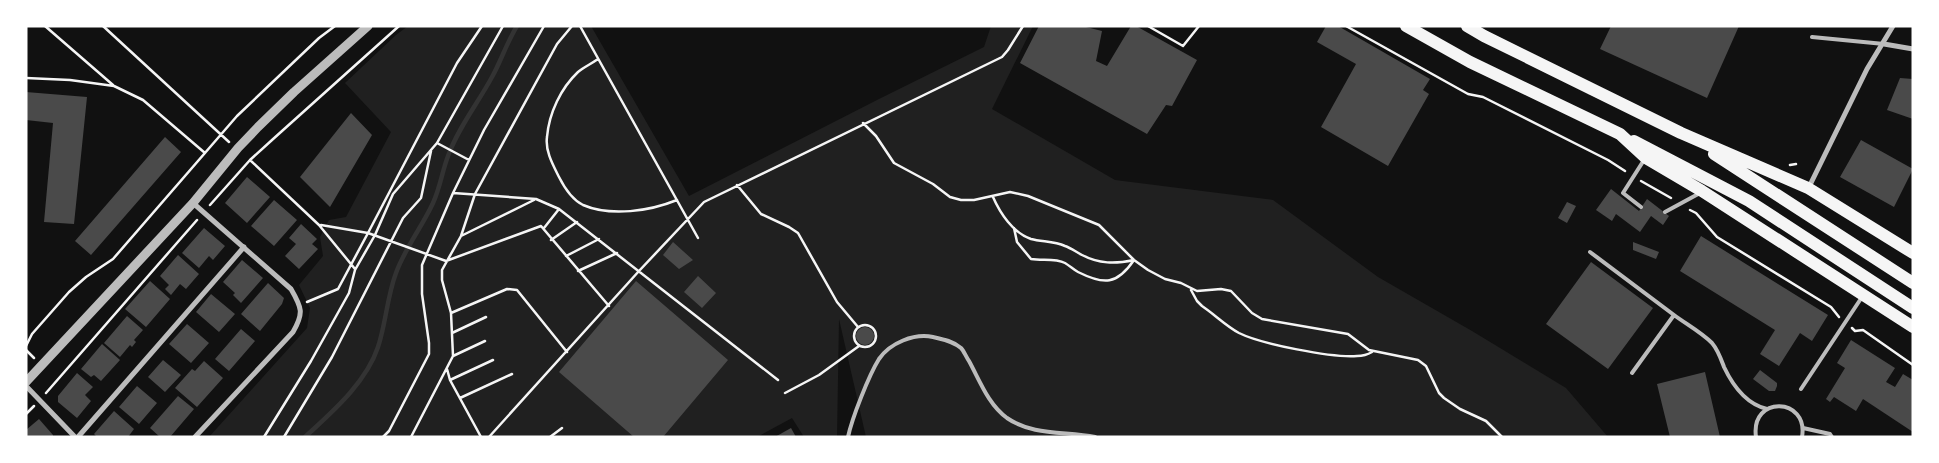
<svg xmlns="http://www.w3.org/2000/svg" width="1939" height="463" font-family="Overpass,sans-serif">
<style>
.green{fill:#202020}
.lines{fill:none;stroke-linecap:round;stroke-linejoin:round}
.stream{stroke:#333;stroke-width:4.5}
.building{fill:#4a4a4a}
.path{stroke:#f5f5f5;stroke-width:2.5}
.service{stroke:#bcbcbc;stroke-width:4}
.minor{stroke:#bcbcbc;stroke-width:5}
.tertiary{stroke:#bcbcbc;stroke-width:9}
.primary{stroke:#f5f5f5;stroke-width:12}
</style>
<rect width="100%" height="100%" fill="#111"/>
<!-- green -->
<path class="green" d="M408 26H591L689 196 879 99 984 47 991 26H1033L992 109 1115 180 1273 200 1378 277 1472 331 1566 388 1608 437H866L839 319 837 437H804L792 418 757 437H209L307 328 310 308 299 285 323 256 320 237 329 220 346 217 391 132 345 83 396 35Z"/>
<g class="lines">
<!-- stream -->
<path class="stream" d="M305 437C332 412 366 383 378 347 386 323 387 297 396 273 405 248 422 227 433 203 440 188 442 172 448 156 458 128 478 103 492 77 501 61 507 42 517 26"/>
</g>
<!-- building -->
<path class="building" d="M1039 26H1082L1102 31 1096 61 1107 66 1131 26H1136L1197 60 1172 106 1166 105 1147 134 1020 63Z
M1326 26H1338L1430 79 1423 90 1429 94 1388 166 1321 127 1356 64 1317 42Z
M1611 26H1739L1707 98 1600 49Z
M1900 78 1913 79V119L1887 110Z
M26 92 87 97 74 224 44 222 53 123 26 120Z
M351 113 372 135 330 207 300 177Z
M165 137 181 152 91 255 75 241Z
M1861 140 1913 169 1894 207 1840 177Z
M247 177 270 197 247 223 225 203Z
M1611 189 1639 211 1647 199 1669 216 1663 225 1651 216 1640 232 1616 214 1612 221 1596 210Z
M274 200 297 220 274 246 251 226Z
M1567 202 1576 206 1567 223 1558 218Z
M301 224 317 239 312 244 318 249 299 269 285 256 296 244 289 238Z
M204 228 225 246 213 260 209 256 199 268 182 253Z
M1701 236 1828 315 1812 341 1800 333 1779 366 1760 354 1775 330 1680 271Z
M673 242 693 260 679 269 663 255Z
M1633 242 1659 252 1656 259 1633 250Z
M178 255 199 274 186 289 180 284 171 295 165 289 169 285 160 276Z
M242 260 263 278 241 303 233 295 235 293 223 282Z
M1591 262 1653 308 1608 369 1546 324Z
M698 276 716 293 702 308 684 292Z
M150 281 170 299 146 327 125 309Z
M636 281 728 360 663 437H634L559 372Z
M268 283 284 298 282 304 260 331 241 314Z
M211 294 235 314 219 332 196 312Z
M127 316 143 330 134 340 136 342 132 347 130 345 120 357 104 343Z
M187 324 209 343 191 363 169 344Z
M856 336a9 9 0 1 1 18 0a9 9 0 1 1-18 0Z
M241 329 255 341 229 371 215 359Z
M1851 340 1895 368 1886 382 1895 387 1903 374 1913 380V432L1863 399 1856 411 1834 397 1830 402 1826 399 1845 368 1837 363Z
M102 344 120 360 101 381 94 375 91 377 81 369Z
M163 360 181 375 165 392 148 377Z
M204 361 223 378 197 407 175 388 192 369 195 371Z
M1760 370 1777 383V386L1775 391H1769L1753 379Z
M1705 372 1720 437H1670L1657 384Z
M77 373 93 387 85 395 91 401 77 418 58 402V396Z
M137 386 157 403 139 424 119 407Z
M178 396 194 409 170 437H160L150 428Z
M114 411 134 429 128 437H97L94 434Z
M39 419 53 435V437H26V430Z
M791 428 796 437H775Z"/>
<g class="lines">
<!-- path -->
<path class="path" d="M45 26 113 85
M103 26 229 142
M482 26 457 63 368 233 446 261 541 226 609 306
M580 26 698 238
M1148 26 1183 46 1199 26
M1346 26 1468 94 1483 97 1608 160 1625 171
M598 59C591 64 584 67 578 72 561 88 549 113 547 137 545 151 553 165 559 177 564 187 573 200 583 205 611 217 650 211 677 200
M26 78 70 80 114 86 143 100 205 153
M863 123 876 136 894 163 933 184 950 197 961 200H974L1010 192 1028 196 1099 225 1134 260 1148 270 1165 279 1181 283 1197 291 1221 289 1231 291 1252 313 1262 319 1348 334 1369 350 1418 360 1426 366 1439 393 1444 398 1460 409 1486 421 1502 437
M437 143 469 160
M250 160 319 225 355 269
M1790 165 1796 164
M1641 181 1671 198
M737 185 761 214 789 227 798 233 837 302 858 327
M453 193 536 199 559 209 778 380
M993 197C1000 213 1013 233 1031 239 1042 242 1054 241 1065 246 1071 248 1076 252 1082 255 1099 264 1115 264 1134 260
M210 205 250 160 272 140 399 26
M1690 210 1696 213 1717 237 1831 307 1839 317
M544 228 559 209
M1014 228 1017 242 1031 259C1042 261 1055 258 1065 263 1070 266 1074 270 1078 272 1104 285 1117 285 1134 260
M461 236 534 200
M551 240 577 222
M566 256 599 239
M578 271 617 253
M1191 290 1197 301 1202 306C1214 314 1226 326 1239 333 1261 344 1332 358 1357 356 1362 356 1367 355 1372 352
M307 302 338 289 368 233 321 225
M451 313 507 289 517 290 567 352
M854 336a11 11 0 1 1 22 0a11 11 0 1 1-22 0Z
M1852 328 1855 331 1863 330 1913 365
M452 333 486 317
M26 346 32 334 69 292 86 277 113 259 237 116 319 38 335 26
M26 350 34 358
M453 356 485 341
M447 369 450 380 481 437
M450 380 493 360
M46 393 197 220
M785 393 819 375 859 346
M460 398 512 374
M26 414 34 406
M264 437 311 361 349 293 355 270 375 235 393 194 437 143 503 26
M284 437 332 357 403 218 421 198 431 151
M383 437 389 431 429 354V343L422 294V265L453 193 484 130 544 26
M411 437 453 356 451 313 442 280V270L461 236 475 194 557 44 572 26
M489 437 639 271 704 202 1002 57 1008 50 1023 26
M550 437 562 428"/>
<!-- service -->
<path class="service" d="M1812 37 1884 44
M1641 207 1623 193 1644 160
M1665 212 1700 193
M1590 252 1674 315
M1632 373 1674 315C1686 324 1701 332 1712 343 1718 350 1721 359 1724 367 1733 386 1746 404 1767 409
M1801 389 1862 297
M1803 428 1830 434 1832 437
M848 437C852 418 869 375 879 359 890 343 914 333 933 337 942 339 953 341 961 348 964 351 966 357 969 361 980 381 988 404 1007 418 1033 436 1066 431 1095 437
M1756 437C1750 395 1809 397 1802 437"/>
<!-- minor -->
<path class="minor" d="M1884 44 1913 49
M1809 187 1867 69 1893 26
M193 203 291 289C302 308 304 313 293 332L195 437
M26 386 75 437
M78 437 244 247"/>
<!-- tertiary -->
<path class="tertiary" d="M26 382 193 203 238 148 258 127 294 92 368 26"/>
<!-- primary -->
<path class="primary" d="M1406 26 1470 62 1620 134 1646 158 1702 191 1913 327
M1467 26 1484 36 1681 133 1808 188 1913 253
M1634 141 1749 201 1913 308
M1714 154 1913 283"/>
</g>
<!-- border -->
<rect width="1939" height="463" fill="none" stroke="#ffffff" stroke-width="55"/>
</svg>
